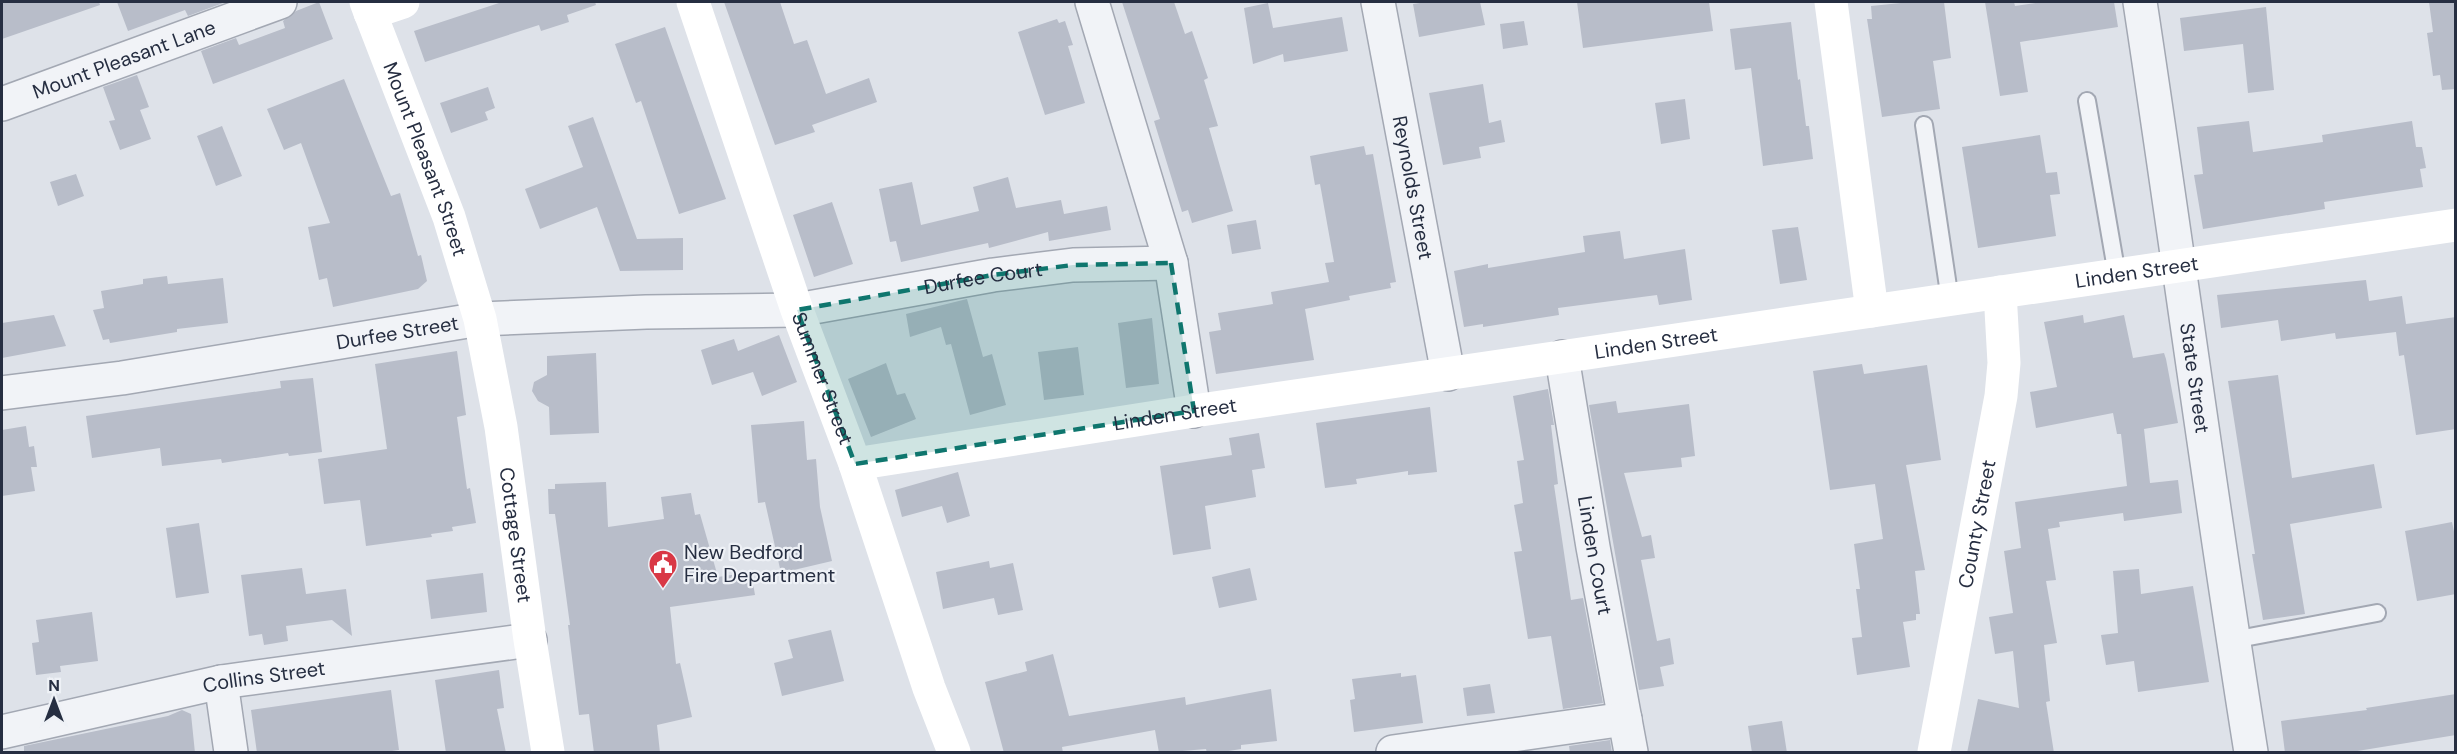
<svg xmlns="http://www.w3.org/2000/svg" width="2457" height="754" font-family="'DM Sans',sans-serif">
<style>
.building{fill:#b8bdc9}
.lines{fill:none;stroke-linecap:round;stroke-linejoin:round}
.service-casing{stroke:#a3a8b3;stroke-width:20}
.minor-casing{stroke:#a3a8b3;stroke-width:36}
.tertiary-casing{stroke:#a3a8b3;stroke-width:36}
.service{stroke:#f1f3f7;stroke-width:16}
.minor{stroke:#f1f3f7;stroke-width:33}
.tertiary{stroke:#f1f3f7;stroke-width:33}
.secondary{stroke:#fff;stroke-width:33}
.marked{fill:#0f766e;fill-opacity:0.2;stroke:#0f766e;stroke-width:4.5;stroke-dasharray:12 8;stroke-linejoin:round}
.labels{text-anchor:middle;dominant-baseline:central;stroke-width:4.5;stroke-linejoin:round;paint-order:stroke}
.street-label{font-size:20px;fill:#262e41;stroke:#eef1f6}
.poi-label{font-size:20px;fill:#262e41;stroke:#eef1f6;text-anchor:start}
</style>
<rect width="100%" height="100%" fill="#dee2e9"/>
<!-- building -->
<path class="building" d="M2 2H99L100 5 2 39Z
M117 2H223V3L188 16 185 10 128 31Z
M319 2 333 39 213 84 201 51 236 38 239 45 285 28 283 21 296 11Z
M502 2H595L596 5 567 15 569 22 541 31 539 25 425 62 414 31Z
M724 2H780L794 44 807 40 826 94 869 78 877 102 812 125 815 132 775 145Z
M1122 2H1174L1185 34 1192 31 1208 78 1204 80 1218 126 1209 128 1233 211 1192 223 1188 210 1182 212 1154 121 1160 119Z
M1427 2H1480L1485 25 1419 37 1413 4Z
M1577 2H1709L1713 31 1583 48Z
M1911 2H1944L1951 58 1933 61 1940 109 1882 117 1867 19H1872L1871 6Z
M1985 2H2014L2015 6 2043 2H2114L2118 27 2020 42 2028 92 2000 96Z
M2429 2H2456V89L2442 90 2440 75 2433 76 2427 33 2433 32Z
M1268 3 1273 28 1342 17 1348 51 1284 62 1283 54 1253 64 1244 8Z
M2266 7 2274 90 2248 93 2243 44 2184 51 2180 18Z
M1057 19 1059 23 1065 21 1073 45 1068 46 1085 103 1045 115 1018 32Z
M1524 21 1528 45 1503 49 1500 24Z
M1791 22 1798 80 1800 79 1806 126H1809L1813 159 1763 166 1751 68 1735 70 1730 29Z
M665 27 726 199 679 214 641 101 636 103 615 44Z
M137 75 149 107 140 110 151 139 120 150 109 121 115 120 103 87Z
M344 79 391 196 400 193 418 256 421 255 427 281 418 289 333 307 327 278 319 280 308 227 330 223 301 143 284 150 267 109Z
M1483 84 1489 123 1501 120 1505 142 1479 147 1481 158 1443 165 1429 93Z
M488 87 495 108 485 112 488 120 451 133 440 103Z
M1685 99 1690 139 1661 144 1655 103Z
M593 117 637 239 683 238V270L620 271 597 207 540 229 525 189 583 167 568 126Z
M2249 121 2253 152 2323 142 2322 135 2412 121 2416 147H2422L2426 168 2420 169 2423 187 2324 202 2325 209 2203 229 2194 175 2203 174 2197 127Z
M222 126 242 176 216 186 197 136Z
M2040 135 2046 173 2057 172 2060 194 2050 195 2056 236 1978 248 1962 147Z
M1364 146 1366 155 1373 154 1396 282 1390 283 1391 288 1349 296 1350 300 1305 309 1314 360 1216 374 1209 332 1221 330 1218 313 1273 304 1271 292 1329 282 1325 263 1334 262 1320 184 1315 185 1310 156Z
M76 174 84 196 58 206 50 182Z
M1008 177 1016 208 1061 200 1064 214 1107 206 1111 230 1049 241 1048 232 989 248 988 243 901 262 896 241 890 242 879 189 912 182 921 225 979 211 973 187Z
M832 202 853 264 814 277 793 215Z
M1256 220 1261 249 1232 254 1227 225Z
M1798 227 1807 280 1780 284 1772 230Z
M1620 231 1624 259 1685 249 1692 300 1659 305 1657 295 1558 308 1559 315 1483 327V324L1464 327 1454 271 1488 264V268L1585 252 1583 236Z
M167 276 168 284 223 278 228 323 177 329V332L110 343 109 339 103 340 93 310 104 308 101 291 143 284V279Z
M2366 280 2369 301 2402 296 2406 324 2456 317V429L2416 435 2404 355 2399 356 2396 332 2336 339 2335 333 2281 341 2278 320 2221 328 2217 295Z
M967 299 983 357 992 354 1006 405 970 415 951 344 946 345 941 327 910 337 906 314Z
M54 315 66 346 2 358V323Z
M2083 315 2084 323 2124 315 2133 358 2164 353 2166 359 2178 423 2144 429 2150 483 2178 480 2182 513 2124 521 2123 513 2059 522 2060 527 2048 529 2056 580 2046 581 2057 643 2044 645 2050 701 2046 702 2054 753H1967L1978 699 2019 708 2013 651 1995 654 1989 617 2013 613 2004 551 2021 548 2015 502 2127 486 2121 434H2117L2113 413 2036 428 2030 392 2057 387 2044 322Z
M1152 318 1159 384 1126 388 1118 323Z
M779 335 797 382 762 396 753 372 712 385 701 350 734 339 738 351Z
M1078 347 1084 395 1044 400 1038 352Z
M457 351 466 415 457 417 467 489 470 488 476 523 452 527 453 531 431 534 432 537 366 546 360 500 324 504 318 459 387 449 375 364Z
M596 353 599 433 550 435 549 407 538 401 532 391 534 382 547 375V356Z
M886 363 897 395 905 393 916 419 871 437 848 379Z
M1862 364 1864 374 1927 365 1941 460 1906 465 1925 570 1915 571 1920 614H1916V620L1903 622 1910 667 1857 675 1852 638 1862 637 1856 589H1860L1854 544 1883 539 1875 484 1830 490 1813 371Z
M2278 375 2292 478 2374 464 2382 508 2290 524 2305 614 2263 620 2252 554H2255L2228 381Z
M313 378 322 452 289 456 288 453 222 463 221 459 162 466 160 448 92 458 86 416 281 388 280 381Z
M1548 389 1554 425H1551L1558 484 1554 485 1571 600 1583 598 1603 703 1563 709 1551 636 1528 639 1514 552 1522 551 1514 505 1523 503 1517 461 1524 460 1513 396Z
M1616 401 1618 413 1689 404 1695 456 1681 458 1682 467 1624 473 1642 537 1651 535 1655 558 1641 560 1657 641 1670 638 1674 664 1660 667 1664 686 1639 690 1589 405Z
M1430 407 1437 472 1408 475V471L1356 479 1357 484 1325 488 1316 423Z
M804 421 807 460 816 459 820 507 832 561 781 573 765 502 758 503 751 425Z
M26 426 29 447 34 446 37 467H31L35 491 2 496V430Z
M1259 433 1265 468 1252 470 1256 497 1205 506 1211 549 1173 555 1160 466 1232 455 1229 438Z
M958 472 970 516 947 523 942 506 902 517 895 490Z
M606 482 608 527 664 519 661 497 691 493 695 515 700 514 718 577 751 572 755 595 670 607 676 664 680 663 692 717 657 725 660 753H594L589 714 579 715 568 625H570L555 514H549L548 489H555V484Z
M2452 522 2456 541V594L2417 601 2405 531Z
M199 523 209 593 176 598 166 528Z
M989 561 990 568 1013 563 1023 610 998 615 994 598 943 609 936 572Z
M302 568 306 594 346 589 352 636 332 620 286 626 288 641 264 645 262 634 249 636 241 575Z
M1250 568 1257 600 1219 608 1212 577Z
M2139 569 2141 594 2193 586 2209 682 2138 692 2134 661 2106 665 2101 635 2118 633 2113 571Z
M483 573 487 612 431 619 426 580Z
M92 612 98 661 60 666 61 672 36 675 32 643 39 642 36 620Z
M831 630 844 681 782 696 774 663 793 658 788 640Z
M1053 654 1069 716 1185 697 1186 705 1271 689 1277 741 1241 745V749L1216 753H1207L1206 749 1159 753 1155 730 1062 747 1063 753H1004L985 682 1027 671 1025 662Z
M499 670 504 708 497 709 506 753H446L435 680Z
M1401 673V677L1416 675 1423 723 1354 732 1350 700 1355 699 1352 679Z
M1490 684 1495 713 1467 716 1463 688Z
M391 690 399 750 378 753H257L251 710Z
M2456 694V735L2345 753H2285L2281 721 2367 710 2366 708Z
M182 710 191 714 195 753H24V746L168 716Z
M1782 721 1787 753H1752L1748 726Z
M1610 740 1612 753H1570L1569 746Z"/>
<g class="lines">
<!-- service casing -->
<g class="service-casing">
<path id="service" d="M2087 101 2117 275
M1924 125 1950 300
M2233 640 2377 613"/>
</g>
<!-- minor casing -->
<g class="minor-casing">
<g id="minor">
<path d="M1092 2 1171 263 1194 411"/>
<path id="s1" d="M1378 2 1448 374"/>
<path id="s2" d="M2140 2C2178 252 2211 503 2251 752"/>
<path id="s3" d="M2 104 280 2"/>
<path id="s4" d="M797 310 993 275 1073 265 1171 263"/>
<path id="s5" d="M1562 357 1593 547 1631 752"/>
<path d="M221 682 231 752"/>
<path id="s6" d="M2 732 221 682 530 640"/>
<path d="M1393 752 1625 719"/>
</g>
</g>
<!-- tertiary casing -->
<g class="tertiary-casing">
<g id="tertiary">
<path id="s7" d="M2 393 122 378 480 319 646 312 797 310"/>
</g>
</g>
<!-- service -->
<use href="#service" class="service"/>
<!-- minor -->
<use href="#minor" class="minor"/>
<!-- tertiary -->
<use href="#tertiary" class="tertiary"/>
<!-- secondary -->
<g class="secondary">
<path id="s8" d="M366 2 449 217 480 319 501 427 530 640 548 752"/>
<path id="s9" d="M693 2 797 310 855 464 929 688 954 752"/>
<path d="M1831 2 1872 311"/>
<path d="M370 13 403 2"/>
<path id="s10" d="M855 464 1194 411 2456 225"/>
<path id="s11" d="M1934 752 2001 396 2004 363 2000 292"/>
</g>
</g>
<!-- marked area -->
<path class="marked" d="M1171 263 1194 411 855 464 797 310 993 275 1073 265Z"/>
<!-- icons -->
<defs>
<g id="civic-pin" transform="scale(1.5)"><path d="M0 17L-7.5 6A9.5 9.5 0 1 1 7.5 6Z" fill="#d93845" stroke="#eef1f6"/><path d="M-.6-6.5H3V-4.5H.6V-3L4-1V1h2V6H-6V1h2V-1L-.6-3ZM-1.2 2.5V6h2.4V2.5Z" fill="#fff"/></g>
</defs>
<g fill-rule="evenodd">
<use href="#civic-pin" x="663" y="564"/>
</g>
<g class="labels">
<!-- street labels -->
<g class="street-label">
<text stroke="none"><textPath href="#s3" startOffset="130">Mount Pleasant Lane</textPath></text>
<text stroke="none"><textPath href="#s8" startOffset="168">Mount Pleasant Street</textPath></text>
<text stroke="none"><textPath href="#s1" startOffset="189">Reynolds Street</textPath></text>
<text stroke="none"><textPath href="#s10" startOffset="1296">Linden Street</textPath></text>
<text stroke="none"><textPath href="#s4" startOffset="189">Durfee Court</textPath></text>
<text stroke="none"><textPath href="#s7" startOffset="400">Durfee Street</textPath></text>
<text stroke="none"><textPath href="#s10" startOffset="810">Linden Street</textPath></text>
<text stroke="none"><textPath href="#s9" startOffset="398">Summer Street</textPath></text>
<text stroke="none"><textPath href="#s2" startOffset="380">State Street</textPath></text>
<text stroke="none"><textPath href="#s10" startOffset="324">Linden Street</textPath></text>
<text stroke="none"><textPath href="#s11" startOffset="232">County Street</textPath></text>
<text stroke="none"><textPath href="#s8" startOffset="556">Cottage Street</textPath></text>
<text stroke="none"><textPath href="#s5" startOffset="201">Linden Court</textPath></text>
<text stroke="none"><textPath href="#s6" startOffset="268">Collins Street</textPath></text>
</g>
<!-- poi labels -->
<g class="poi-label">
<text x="684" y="552">New Bedford<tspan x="684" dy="23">Fire Department</tspan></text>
</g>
</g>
<!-- border -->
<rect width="2457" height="754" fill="none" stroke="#262e41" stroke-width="6"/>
<!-- north arrow -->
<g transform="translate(54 700)" stroke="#eef1f6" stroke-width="4.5" paint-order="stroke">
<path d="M0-4.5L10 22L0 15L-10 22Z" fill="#262e41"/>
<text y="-9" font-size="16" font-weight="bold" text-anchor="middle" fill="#262e41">N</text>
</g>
</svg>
